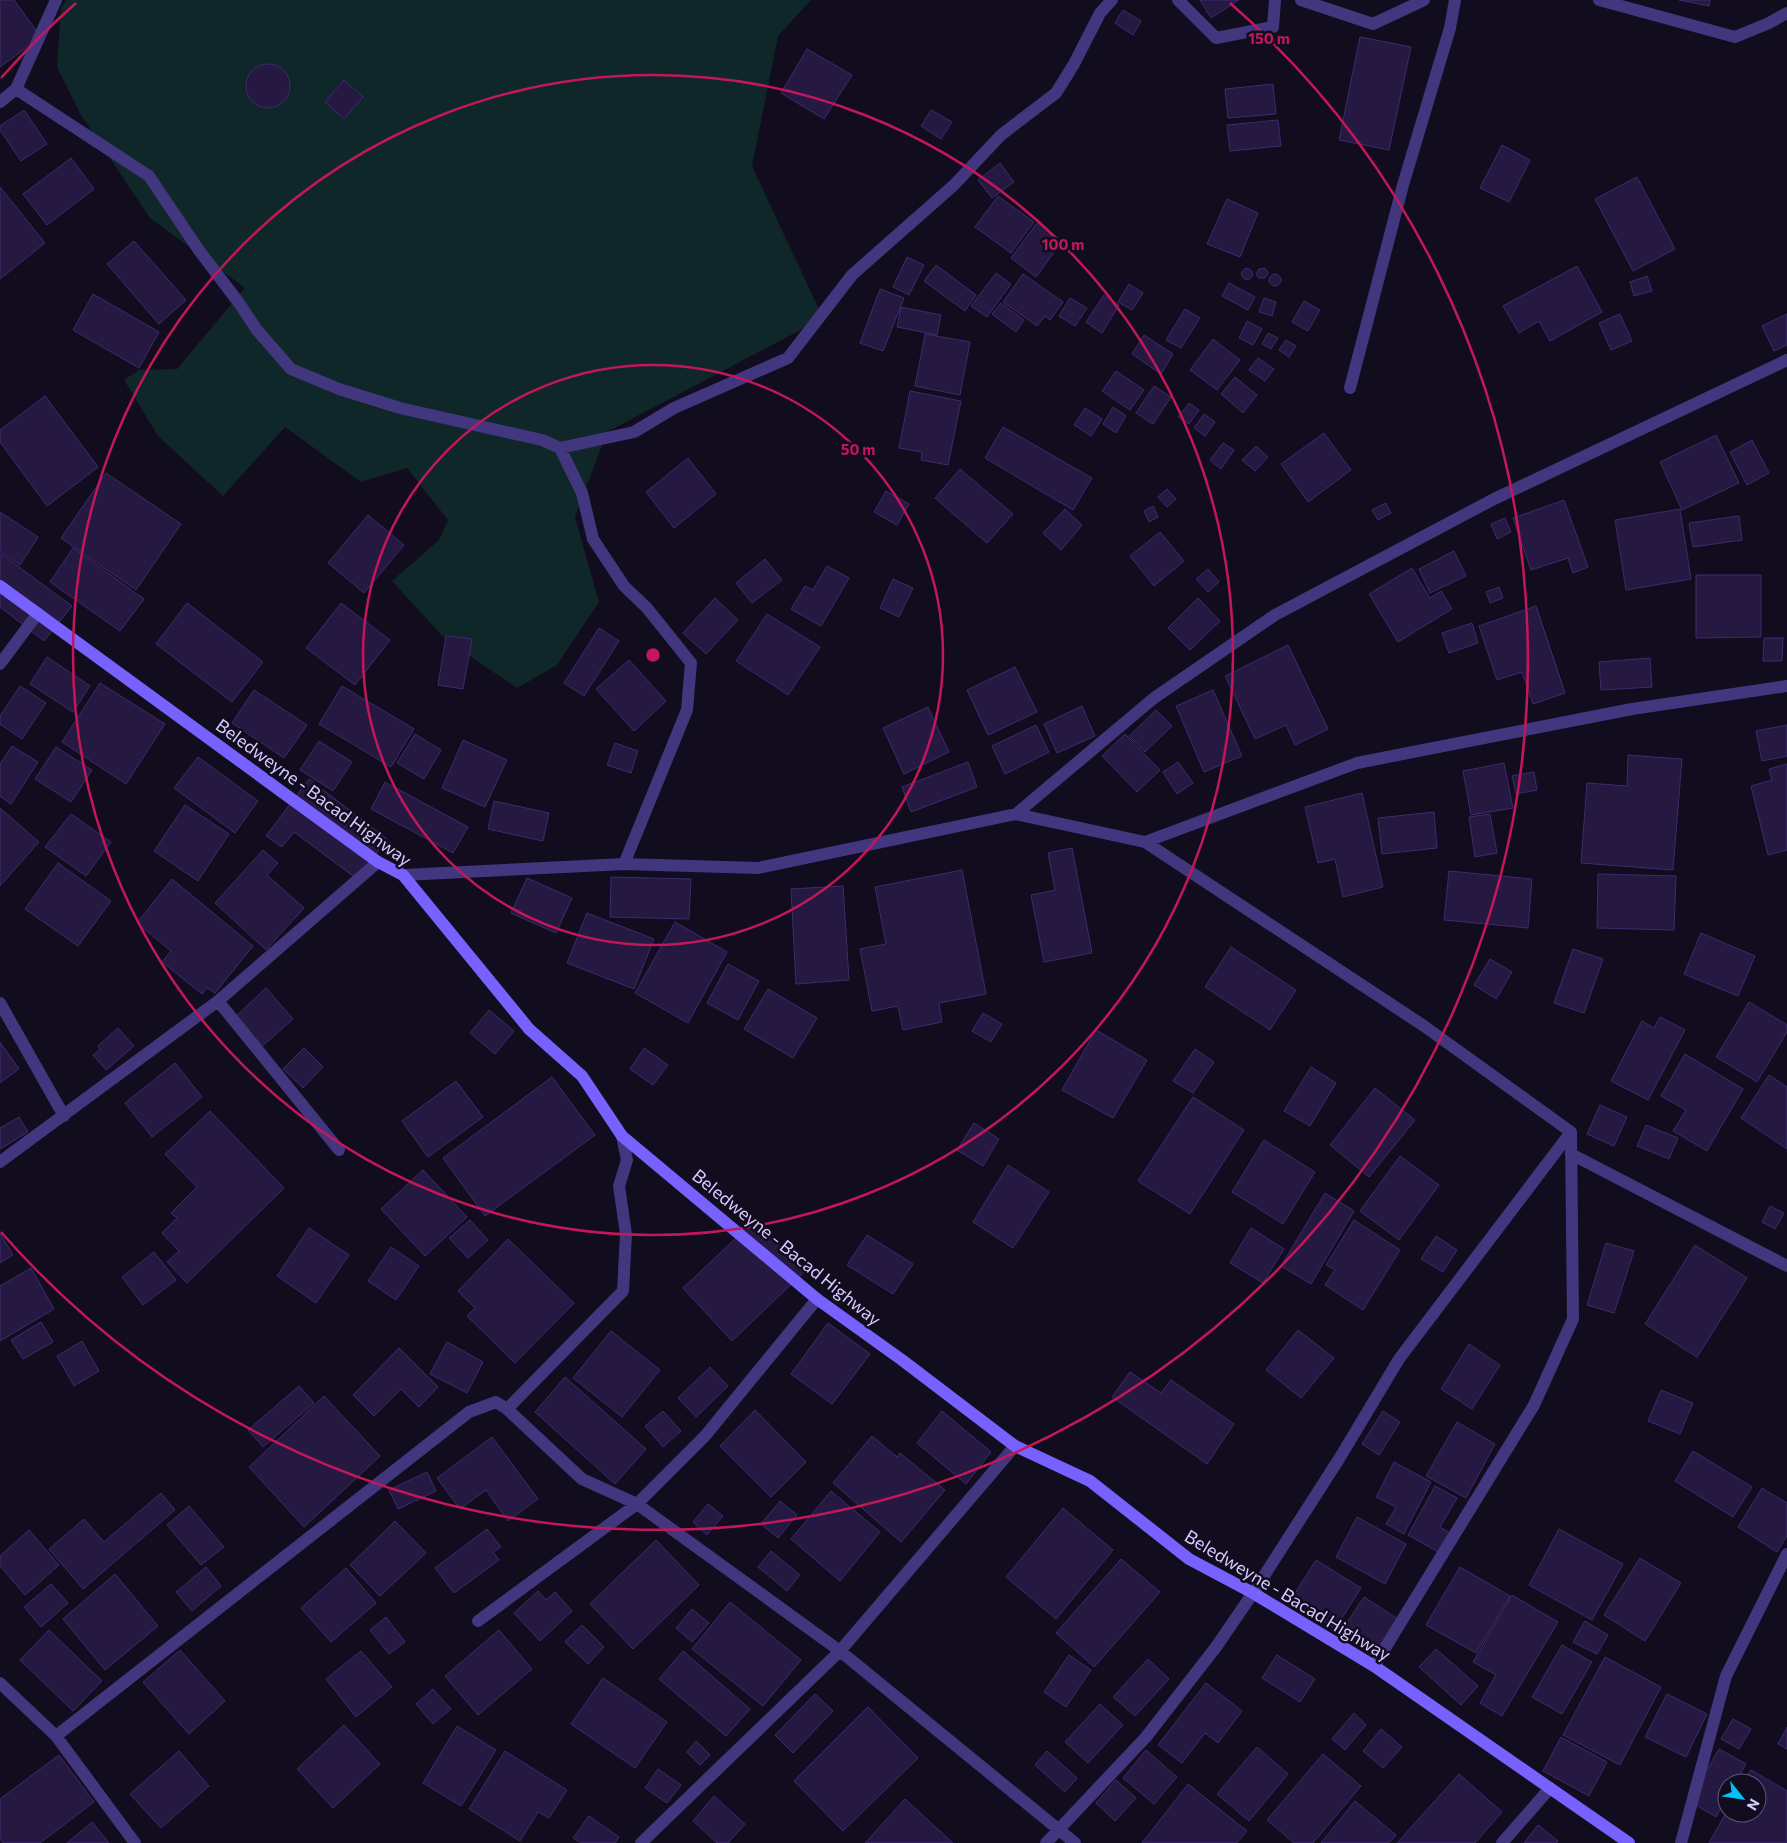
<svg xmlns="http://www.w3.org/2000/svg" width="1787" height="1843" font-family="Commissioner,sans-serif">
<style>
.green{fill:#0f2729}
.building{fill:#251841;stroke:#3f2a6d}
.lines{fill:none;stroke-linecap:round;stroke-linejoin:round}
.street{stroke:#42377f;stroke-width:12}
.secondary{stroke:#7862ff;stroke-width:12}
.ring{fill:none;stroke:#c2185b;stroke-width:2.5}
.labels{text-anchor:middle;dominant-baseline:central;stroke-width:5;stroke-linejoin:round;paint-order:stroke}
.street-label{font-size:18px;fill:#d7cbff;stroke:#120c1f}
.centre{fill:#c2185b;stroke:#120c1f;stroke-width:2.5}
.ring-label{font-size:15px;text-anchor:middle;font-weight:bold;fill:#c2185b;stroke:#120c1f;stroke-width:5;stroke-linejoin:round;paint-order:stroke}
</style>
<rect width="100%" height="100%" fill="#120c1f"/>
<!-- green -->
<path class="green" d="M66 0H811L778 36 752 166 823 318 607 432 575 517 599 602 557 665 517 688 446 640 392 581 439 540 448 520 407 468 361 482 285 427 223 496 158 436 124 380 139 370 177 369 245 288 150 218 81 115 57 67 61 8Z"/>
<!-- building -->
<path class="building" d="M0 0H14L41 37 0 67Z
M1200 0H1239L1211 18Z
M1679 0H1710L1709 6Z
M1123 10 1141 21 1133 35 1115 23Z
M1360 37 1411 47 1389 150 1339 140Z
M807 49 852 75 824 119 781 93Z
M246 86a22 22 0 1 1 44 0a22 22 0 1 1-44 0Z
M344 80 363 97 344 119 325 102Z
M1273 84 1276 114 1228 118 1225 89Z
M24 110 47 144 21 161 0 130V126Z
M931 110 952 122 941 139 921 126Z
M1278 120 1281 146 1230 151 1227 125Z
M1502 145 1530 160 1509 202 1480 188Z
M71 158 94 189 47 225 23 194Z
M1000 163 1014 182 992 198 978 180Z
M1637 177 1675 249 1633 271 1595 199Z
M0 187 45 243 0 279Z
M998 196 1034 222 1011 253 975 227Z
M1227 199 1258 213 1240 257 1207 244Z
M1037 223 1062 241 1036 277 1011 258Z
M134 241 186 300 159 324 107 264Z
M907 257 924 265 909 295 893 287Z
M936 265 976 295 965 311 924 281Z
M1577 266 1602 312 1550 341 1539 321 1519 333 1503 306Z
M1265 268 1268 273 1265 278H1259L1256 274 1259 269Z
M1241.5 274a5.5 5.5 0 1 1 11 0a5.5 5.5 0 1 1-11 0Z
M996 273 1011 284 987 317 971 306Z
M1023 274 1063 302 1050 320 1045 316 1037 326 1003 302Z
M1269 280a6 6 0 1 1 12 0a6 6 0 1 1-12 0Z
M1647 276 1652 291 1634 296 1630 282Z
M1229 283 1255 297 1248 310 1222 296Z
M1129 284 1143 293 1132 310 1118 302Z
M880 289 904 298 883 351 860 343Z
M93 294 159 332 139 368 73 330Z
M1104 295 1119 305 1102 333 1086 322Z
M1070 298 1087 308 1075 326 1059 316Z
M1264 298 1276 302 1272 316 1259 312Z
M1304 301 1320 310 1308 331 1292 322Z
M1001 303 1024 320 1016 332 992 314Z
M901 307 941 315 937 335 897 327Z
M1185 309 1200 318 1181 348 1166 340Z
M1620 314 1632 341 1611 350 1599 323Z
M1787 314V345L1774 351 1762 326Z
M1247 321 1262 329 1253 345 1239 338Z
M1268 333 1278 338 1271 349 1262 344Z
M925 334 970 342 960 395 915 386Z
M1144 335 1173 354 1161 374 1132 354Z
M1213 339 1240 360 1217 390 1190 370Z
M1286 340 1296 346 1289 357 1279 350Z
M1258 358 1274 369 1265 381 1249 370Z
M1116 371 1144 390 1130 410 1102 391Z
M1235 377 1257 395 1243 413 1221 394Z
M1154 386 1171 397 1153 424 1136 413Z
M910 391 961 401 948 465 921 460 922 452 899 448Z
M45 396 98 467 47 506 0 442V430Z
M1189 403 1199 410 1189 424 1178 417Z
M1113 407 1126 416 1116 433 1103 424Z
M1085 408 1102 419 1091 436 1074 425Z
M1204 414 1215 422 1205 436 1194 428Z
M1003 427 1092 478 1073 510 985 458Z
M1324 433 1351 470 1308 502 1281 464Z
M1716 435 1739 483 1682 510 1660 462Z
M1752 440 1769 473 1747 485 1730 452Z
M1223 443 1234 450 1221 469 1210 460Z
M1256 446 1268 457 1255 471 1242 460Z
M688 458 716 494 674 528 646 492Z
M960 469 1013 514 987 543 935 498Z
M106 473 181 524 136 590 61 538Z
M1167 489 1176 499 1167 507 1158 497Z
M886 491 909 504 897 525 874 512Z
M1564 500 1588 567 1573 573 1568 558 1531 570 1513 518Z
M1386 503 1391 513 1378 520 1372 510Z
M1153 506 1158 517 1149 522 1144 511Z
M1065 509 1082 525 1061 550 1043 533Z
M1680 509 1691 579 1626 590 1615 520Z
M0 512 38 537 20 565 0 551Z
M368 515 404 545 364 593 328 563Z
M1739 516 1742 540 1693 547 1689 523Z
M1505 518 1511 532 1497 539 1491 524Z
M1160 532 1184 561 1154 586 1130 556Z
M73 548 144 599 120 631 50 582Z
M1454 551 1466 576 1430 593 1419 569Z
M0 553 72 606 44 641 0 607Z
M765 559 782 580 752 603 736 583Z
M827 566 849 578 821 626 791 609 805 586 813 590Z
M1412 568 1430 598 1441 591 1452 609 1398 642 1369 594Z
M1208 569 1219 582 1208 592 1196 579Z
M1696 575H1761V637L1696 638Z
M893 579 913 588 899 617 880 608Z
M1499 587 1503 598 1490 603 1486 592Z
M715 598 738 620 706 654 683 633Z
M1198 598 1220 621 1190 650 1168 628Z
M187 603 263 662 232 702 156 644Z
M341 603 390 640 355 685 306 648Z
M1536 606 1565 693 1533 704 1522 672 1497 680 1479 626Z
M767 614 820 647 788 695 736 661Z
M1472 623 1478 643 1449 653 1442 633Z
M599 628 619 641 584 696 564 683Z
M446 636 472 639 463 689 438 685Z
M1764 638H1783L1782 661H1763Z
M1288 645 1328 729 1295 745 1286 725 1255 739 1225 676Z
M47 657 90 686 73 712 30 684Z
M1650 658 1652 687 1601 690 1599 662Z
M629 660 666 701 634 731 596 689Z
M1015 667 1037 712 988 735 967 690Z
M100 683 165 724 126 784 62 742Z
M20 686 46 703 22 739 0 724V716Z
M342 686 414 729 391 767 319 724Z
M254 690 307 725 284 758 232 723Z
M1213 690 1242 756 1204 772 1176 706Z
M1082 706 1095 736 1057 753 1044 724Z
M928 707 949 752 904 774 883 728Z
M1156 710 1172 726 1145 752 1129 736Z
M1036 725 1049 752 1005 774 992 746Z
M1787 725V756L1762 761 1756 731Z
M415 734 441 750 424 779 397 763Z
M1125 734 1160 770 1137 792 1102 756Z
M463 740 507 760 485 807 442 788Z
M319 741 352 762 333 791 300 770Z
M615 743 638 751 631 773 607 765Z
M12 746 38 762 11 804 0 796V764Z
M56 747 92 770 71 802 35 779Z
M1628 755 1682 759 1673 870 1581 863 1587 783 1627 786Z
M198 757 258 801 235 833 174 788Z
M968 762 977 787 911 812 902 787Z
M1178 762 1193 783 1177 794 1163 772Z
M1504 763 1513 808 1471 815 1463 771Z
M1787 764V850L1768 855 1751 786 1772 780 1769 769Z
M1534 772 1537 790 1516 794 1512 776Z
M309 779 387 839 357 879 294 832 282 847 266 836Z
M385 782 468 827 453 853 371 809Z
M1362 793 1383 887 1343 897 1335 859 1318 863 1305 807Z
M494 801 549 813 543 841 488 829Z
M185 805 229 834 198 881 154 851Z
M0 808 39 842 0 886Z
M1434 812 1437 848 1382 854 1378 818Z
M71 814 111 842 86 876 45 847Z
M1490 814 1497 853 1475 857 1469 817Z
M1072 848 1092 953 1044 962 1031 895 1055 890 1048 853Z
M263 850 278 863 267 875 304 908 266 950 215 903Z
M58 863 111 901 78 946 25 909Z
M962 870 986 994 939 1003 942 1022 903 1030 898 1006 872 1011 860 949 886 944 875 887Z
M1449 871 1532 879 1528 928 1444 920Z
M1598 874 1676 876 1674 930 1597 928Z
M611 877 691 879 689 919 610 917Z
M527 878 572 898 556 933 511 913Z
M172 879 253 946 215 993 207 988 202 994 162 962 171 951 137 923Z
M843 886 849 980 796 984 791 889Z
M587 913 654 939 634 989 567 963Z
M675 922 727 952 688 1023 635 993Z
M1701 933 1755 956 1738 996 1684 974Z
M1231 947 1296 990 1270 1030 1205 987Z
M1573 949 1603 959 1584 1013 1554 1003Z
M1490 959 1512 972 1496 999 1474 985Z
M728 964 759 981 738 1020 707 1003Z
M266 988 293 1019 259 1049 233 1019Z
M768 989 817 1018 793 1058 744 1029Z
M1749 1002 1787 1025V1032L1757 1082 1716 1057Z
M489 1010 514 1031 495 1054 470 1033Z
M983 1013 1002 1024 991 1042 972 1031Z
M1660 1017 1685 1030 1648 1100 1611 1081 1642 1021 1654 1028Z
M118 1028 134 1046 106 1070 93 1055 100 1049 98 1046Z
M1096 1030 1147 1060 1113 1118 1062 1090Z
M0 1042 19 1069 0 1083Z
M304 1048 323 1067 303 1088 283 1069Z
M644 1048 668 1065 653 1085 630 1069Z
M1195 1049 1214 1062 1193 1093 1173 1081Z
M1685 1054 1743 1089 1707 1151 1673 1131 1686 1110 1661 1096Z
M175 1063 202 1097 152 1137 125 1103Z
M1311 1067 1336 1083 1310 1126 1284 1111Z
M1769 1075 1787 1087V1149L1741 1118Z
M552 1077 595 1135 485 1216 443 1158Z
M456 1081 483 1117 428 1157 402 1121Z
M1375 1088 1415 1120 1369 1177 1330 1145Z
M1193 1097 1244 1130 1190 1214 1138 1181Z
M1600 1105 1627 1117 1614 1146 1587 1134Z
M210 1111 284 1188 187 1283 167 1262 179 1251 162 1233 177 1218 171 1213 197 1187 165 1154Z
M19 1117 28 1132 0 1149V1128Z
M974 1123 999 1139 983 1166 957 1150Z
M1646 1125 1678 1138 1669 1159 1637 1146Z
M1264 1140 1315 1172 1283 1224 1232 1192Z
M1400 1156 1439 1185 1399 1240 1360 1211Z
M1008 1165 1049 1192 1013 1248 973 1222Z
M423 1170 467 1217 425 1256 381 1209Z
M1325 1193 1354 1211 1311 1284 1281 1266Z
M1770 1206 1784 1213 1775 1229 1762 1222Z
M470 1220 488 1240 468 1258 449 1238Z
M755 1220 804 1272 732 1341 683 1288Z
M1354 1220 1400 1250 1363 1310 1325 1285 1335 1270 1326 1265Z
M309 1228 349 1255 316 1303 277 1276Z
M1251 1228 1284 1249 1263 1283 1230 1263Z
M0 1233 13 1255 0 1263Z
M867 1235 913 1264 893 1294 847 1265Z
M1436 1236 1457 1250 1443 1272 1421 1259Z
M508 1239 574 1303 515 1363 467 1316 475 1308 458 1291Z
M1606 1243 1634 1251 1614 1313 1587 1305Z
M1695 1245 1747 1278 1697 1357 1645 1324Z
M391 1247 419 1266 396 1300 368 1281Z
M154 1252 176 1280 143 1305 122 1277Z
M31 1268 54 1309 0 1341V1286Z
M41 1322 53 1342 23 1359 11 1340Z
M828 1323 870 1354 832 1404 791 1374Z
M1298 1330 1334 1358 1301 1398 1266 1370Z
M611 1331 660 1370 622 1417 573 1378Z
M82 1341 99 1371 74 1386 57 1356Z
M447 1342 483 1362 467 1393 430 1374Z
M1469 1344 1500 1365 1472 1409 1441 1389Z
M399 1348 438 1387 419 1407 401 1389 374 1416 353 1395Z
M710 1367 728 1386 696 1417 678 1398Z
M1130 1372 1161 1393 1171 1380 1234 1424 1207 1464 1112 1397Z
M565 1377 646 1449 615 1484 535 1412Z
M299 1386 314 1403 263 1447 248 1430Z
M1661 1390 1693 1403 1680 1434 1648 1421Z
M324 1396 380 1456 304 1527 249 1467Z
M755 1410 806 1462 771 1497 720 1446Z
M663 1411 681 1431 663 1447 645 1426Z
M942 1411 991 1452 966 1484 917 1443Z
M1383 1411 1400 1422 1379 1455 1362 1444Z
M1457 1422 1495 1444 1466 1498 1426 1476Z
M872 1436 897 1457 900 1453 945 1490 901 1542 833 1483Z
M492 1437 538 1499 508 1521 486 1490 460 1509 437 1478Z
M1693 1451 1752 1487 1733 1517 1675 1481Z
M1394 1462 1431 1482 1404 1534 1386 1524 1396 1507 1376 1497Z
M427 1472 436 1491 398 1509 389 1490Z
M1435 1486 1457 1498 1440 1527 1450 1533 1440 1553 1408 1535Z
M1762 1488 1787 1503V1536L1777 1552 1738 1527Z
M831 1491 880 1532 840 1581 791 1539Z
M161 1493 175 1510 83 1589 49 1549 84 1519 104 1542Z
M780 1501 797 1515 778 1538 761 1524Z
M708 1504 723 1516 707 1535 693 1522Z
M189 1506 224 1547 201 1565 167 1525Z
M1063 1508 1113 1550 1056 1619 1006 1577Z
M1357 1517 1406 1544 1385 1584 1336 1557Z
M395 1521 426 1553 380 1596 350 1565Z
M487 1529 501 1547 493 1552 499 1560 454 1593 435 1568Z
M1559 1529 1623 1564 1592 1620 1529 1585Z
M29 1530 59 1565 25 1595 0 1566V1556Z
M656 1540 699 1585 633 1649 590 1604Z
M771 1551 800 1575 787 1591 758 1567Z
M1640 1558 1681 1583 1645 1641 1604 1615Z
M1121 1559 1160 1592 1094 1667 1056 1633Z
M1316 1560 1361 1588 1335 1629 1290 1601Z
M206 1567 221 1586 192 1611 176 1592Z
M1460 1567 1510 1596 1476 1653 1426 1625Z
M346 1568 376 1603 331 1642 301 1608Z
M115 1574 158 1626 105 1670 63 1619Z
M51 1584 68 1603 41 1627 24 1607Z
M538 1591 546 1600 555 1592 572 1611 540 1641 514 1613Z
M1512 1595 1558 1622 1502 1716 1480 1703 1496 1675 1473 1662Z
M1364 1597 1398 1619 1375 1652 1342 1630Z
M730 1602 801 1660 763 1706 692 1649Z
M692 1609 709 1623 692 1642 676 1628Z
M386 1617 405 1642 389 1654 370 1630Z
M1585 1621 1608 1635 1597 1654 1573 1642Z
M582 1625 604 1647 588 1664 565 1642Z
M49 1630 102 1681 73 1711 20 1660Z
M499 1630 532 1669 478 1715 445 1676Z
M1562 1645 1592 1662 1562 1714 1532 1697Z
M1436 1649 1478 1686 1461 1705 1419 1667Z
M180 1650 225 1701 189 1734 143 1682Z
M361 1651 392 1687 356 1717 326 1679Z
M683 1651 750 1709 726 1736 659 1679Z
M1069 1655 1091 1670 1066 1707 1044 1692Z
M1277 1655 1315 1679 1300 1702 1262 1678Z
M1605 1657 1661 1687 1620 1765 1563 1735Z
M1148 1659 1169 1679 1135 1716 1113 1697Z
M603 1678 667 1722 635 1768 571 1724Z
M1206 1683 1242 1711 1218 1743 1205 1733 1182 1763 1158 1745Z
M433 1689 451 1709 433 1724 416 1704Z
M815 1694 833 1711 793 1753 775 1735Z
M1667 1694 1707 1714 1686 1757 1645 1737Z
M1100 1704 1123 1725 1088 1763 1065 1742Z
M868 1707 918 1758 843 1831 794 1781Z
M1354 1713 1366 1725 1345 1750 1332 1739Z
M1733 1719 1751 1729 1739 1749 1721 1739Z
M344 1725 380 1764 333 1808 297 1769Z
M457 1726 496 1750 461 1806 423 1783Z
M1787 1727V1749L1778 1744Z
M1381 1729 1402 1747 1383 1768 1363 1751Z
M1561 1737 1607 1762 1589 1796 1543 1771Z
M696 1741 710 1755 700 1765 687 1752Z
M1257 1747 1288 1774 1249 1821 1217 1794Z
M1719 1749 1746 1764 1735 1783H1727V1797L1716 1817 1689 1801Z
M1146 1750 1177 1777 1154 1804 1123 1778Z
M179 1751 209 1786 161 1828 130 1794Z
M505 1751 567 1790 549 1818 538 1812 520 1841 469 1809Z
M1047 1751 1077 1778 1065 1792 1035 1765Z
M1323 1754 1361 1786 1313 1843H1294L1267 1820Z
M59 1755 94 1802 40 1843H3L0 1838V1799Z
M658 1769 681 1785 667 1803 645 1788Z
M1751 1770 1787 1791V1843H1709L1727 1811V1813H1757V1783H1743Z
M1459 1774 1502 1812 1475 1843H1397Z
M1116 1780 1136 1798 1115 1821 1096 1803Z
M1188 1784 1247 1831 1237 1843H1142Z
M714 1796 745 1824 728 1843H717L693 1821Z
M905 1799 953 1843H865Z
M1355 1801 1396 1835 1389 1843H1321Z
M589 1816 619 1837 615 1843H581L573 1838Z
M92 1822 109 1843H67Z
M1538 1825 1558 1841 1556 1843H1524Z"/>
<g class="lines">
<!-- street -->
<path class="street" d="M1178 0 1216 38 1273 27 1275 0
M1301 0 1373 24 1424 0
M1599 0 1735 37 1769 23 1787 13
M16 89 149 176 198 249 239 303 257 330 291 369 339 389 400 408 542 440 560 448 634 432 674 408 788 358 852 275 954 185 1001 135 1056 93 1074 64 1100 13 1112 0
M0 102 16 89 56 0
M1350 388 1403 185 1450 28 1455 0
M560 448 582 493 593 539 624 586 647 608 691 663 687 710 624 864
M0 664 38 613
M1016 814 1154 698 1275 615 1494 499 1787 360
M1145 842 1357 763 1632 709 1787 686
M403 875 624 864 758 868 1016 814 1145 842 1424 1026 1571 1132 1573 1319 1534 1405 1374 1666
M218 1001 339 1150
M0 1003 64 1116
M1571 1154 1787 1266
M0 1162 218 1001 378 862
M507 1409 582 1479 637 1504 840 1651 1075 1843
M478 1621 637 1504 705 1436 817 1299
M0 1683 56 1736 135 1843
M56 1736 469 1412 496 1402 507 1409 623 1291 626 1234 619 1186 627 1160 622 1136
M641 1843 840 1651 1015 1446
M1046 1843 1146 1737 1216 1647 1253 1593 1339 1459 1399 1359 1571 1132
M1502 1843 1550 1788
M1681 1843 1726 1676 1787 1554"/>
<!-- secondary -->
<path class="secondary" d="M0 586 378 862 403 875 529 1029 582 1076 622 1136 817 1299 902 1360 1015 1446 1090 1481 1189 1559 1253 1593 1374 1666 1629 1843"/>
</g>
<!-- distance rings -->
<g class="ring">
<circle cx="653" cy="655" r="290"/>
<circle cx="653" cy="655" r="580"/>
<path d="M1 78A871 871 0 0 1 76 3M1230 3A871 871 0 1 1 1 1232"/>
</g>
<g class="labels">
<!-- street labels -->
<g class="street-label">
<text transform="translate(314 792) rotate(36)">Beledweyne - Bacad Highway</text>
<text transform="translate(787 1247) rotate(39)">Beledweyne - Bacad Highway</text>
<text transform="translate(1288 1595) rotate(31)">Beledweyne - Bacad Highway</text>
</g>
</g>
<circle cx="653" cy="655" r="8" class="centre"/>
<g class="ring-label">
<text x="1269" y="44">150 m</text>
<text x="1063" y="250">100 m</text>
<text x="858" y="455">50 m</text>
</g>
<!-- north arrow -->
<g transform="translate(1742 1798) rotate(120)"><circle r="24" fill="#120c1f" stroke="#615879"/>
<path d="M0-4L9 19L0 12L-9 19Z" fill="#00c0f6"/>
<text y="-8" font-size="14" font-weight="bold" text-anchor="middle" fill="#d7cbff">N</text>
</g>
</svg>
